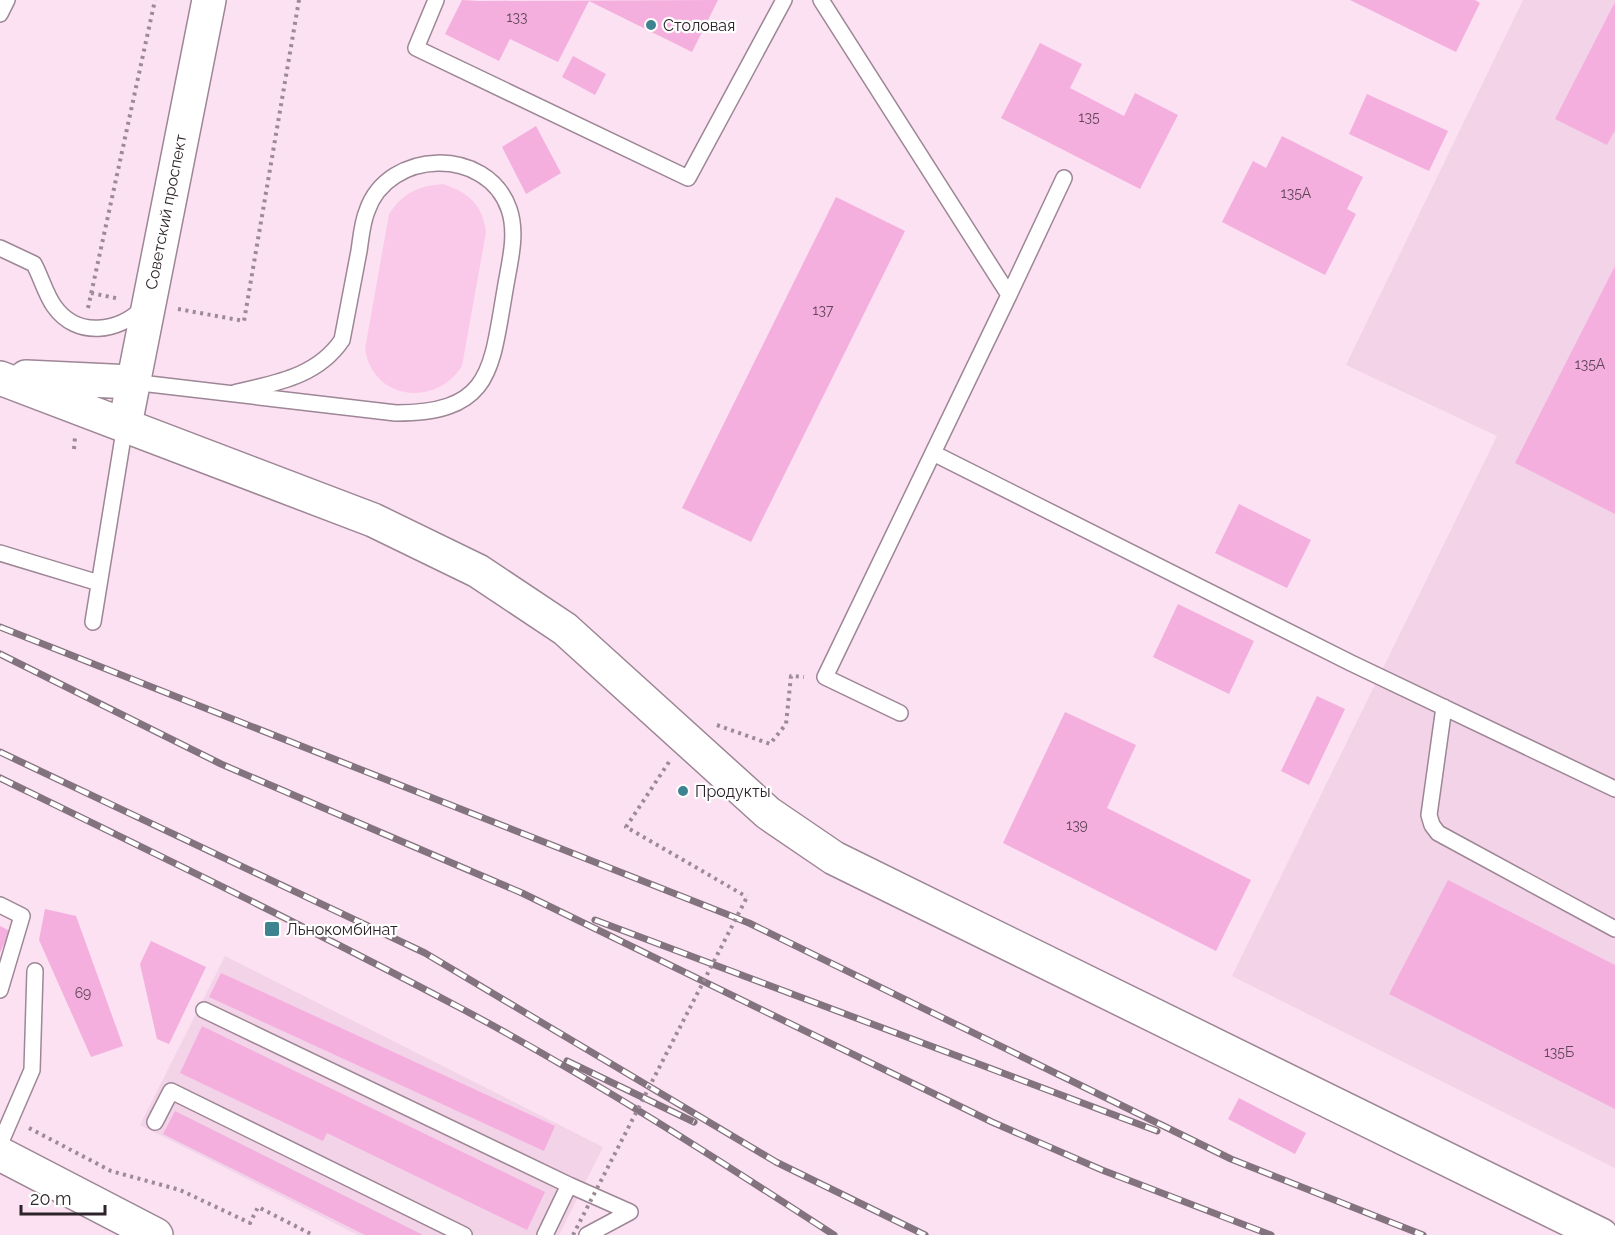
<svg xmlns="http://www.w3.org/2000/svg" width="1615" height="1235" font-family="Raleway,sans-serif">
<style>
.built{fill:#f3d3e8}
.green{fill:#fac9ea}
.building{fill:#f4afde}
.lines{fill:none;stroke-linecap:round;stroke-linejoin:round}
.lane-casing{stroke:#9d8695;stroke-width:18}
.secondary-casing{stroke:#9d8695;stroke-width:36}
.path{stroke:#9c8a96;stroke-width:4;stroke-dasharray:3 4.5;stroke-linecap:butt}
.lane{stroke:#fff;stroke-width:15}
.secondary{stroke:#fff;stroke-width:33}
.rail-casing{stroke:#83737e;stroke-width:7}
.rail{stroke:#fff;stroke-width:4.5;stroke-dasharray:14;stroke-linecap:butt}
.path-bridge{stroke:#9c8a96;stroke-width:4;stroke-dasharray:3 4.5;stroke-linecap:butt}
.poi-dot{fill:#3e8490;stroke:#fff;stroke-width:2}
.labels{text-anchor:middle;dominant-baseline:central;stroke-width:4.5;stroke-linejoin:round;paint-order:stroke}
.number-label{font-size:14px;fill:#5f4757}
.poi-label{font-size:16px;fill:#2d242a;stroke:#fff;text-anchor:start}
.street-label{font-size:16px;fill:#2d242a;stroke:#fff}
</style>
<rect width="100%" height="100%" fill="#fbe1f2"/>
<!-- built -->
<path class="built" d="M1523 0H1615V1168L1232 976 1497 436 1346 365Z
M225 956 603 1147 559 1235H358L140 1125Z"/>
<!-- green -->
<path class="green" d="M443 184C469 193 482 204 486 232L462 366C436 407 373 401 365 349L389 214C403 193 418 186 443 184Z"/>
<!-- building -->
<path class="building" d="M462 0 479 1 718 0 692 52 589 1 558 62 510 39 499 61 445 34Z
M1350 0H1475L1480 3 1456 52Z
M1615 2V130L1607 145 1555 119Z
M1040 43 1082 64 1070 88 1124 116 1135 93 1178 115 1140 189 1001 118Z
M573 56 606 74 595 95 562 77Z
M1367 94 1448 131 1429 171 1349 134Z
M536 126 561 173 526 194 502 147Z
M1282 136 1363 177 1347 209 1356 214 1325 275 1222 222 1253 161 1266 168Z
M836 197 905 231 751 542 682 508Z
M1615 266V514L1515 463Z
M1239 504 1311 540 1287 588 1215 553Z
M1178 604 1254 641 1229 694 1153 657Z
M1317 696 1345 709 1309 785 1281 771Z
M1065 712 1136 745 1107 808 1251 880 1216 951 1003 843Z
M1448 880 1615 965V1109L1389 994Z
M45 909 76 916 123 1046 91 1057 39 940Z
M0 926 10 931 0 953Z
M151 941 206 967 169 1044 157 1039 140 964Z
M221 973 555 1126 544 1151 209 997Z
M202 1026 545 1192 527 1230 327 1133 323 1141 180 1073Z
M1239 1098 1306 1133 1295 1154 1228 1119Z
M175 1111 423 1235H365L163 1134Z"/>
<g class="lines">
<!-- lane casing -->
<g class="lane-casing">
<path id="lane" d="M436 0 416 48 688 178 784 0
M821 0 1009 295 825 677 900 713
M0 14 7 0
M0 248 34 264C41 277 46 295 54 306 77 339 119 332 144 307
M1009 295 1064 178
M132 382 396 413C492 413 491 370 505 290 509 264 518 235 509 209 487 146 388 149 367 211 362 223 361 238 359 251 353 281 348 310 342 340 317 377 275 383 234 393
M933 453 1351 663 1615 789
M0 553 99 583
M93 622 125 425
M1444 707 1429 815 1432 825 1438 833 1615 929
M0 905 22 916 0 990
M204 1010 569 1185 545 1235
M155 1122 171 1091 464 1235
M0 1144 32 1070 35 971
M569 1185 630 1212 587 1235"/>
</g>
<!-- secondary casing -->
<g class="secondary-casing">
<path id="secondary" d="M26 377 132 382
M0 378 373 520 478 571 565 629 768 813 834 858 1601 1235
M125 425 209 0
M0 1154 156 1235"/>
</g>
<!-- path -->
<path class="path" d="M91 293 120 299
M88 308 155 0
M178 309 244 321 299 0
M74 449 75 437
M717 725 770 744 786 724 791 676 804 677
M669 762 626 827 747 897
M29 1128 111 1171 180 1190 250 1223 258 1207 313 1235"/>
<!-- lane -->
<use href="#lane" class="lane"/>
<!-- secondary -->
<use href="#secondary" class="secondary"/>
<!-- rail casing -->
<g class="rail-casing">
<path id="rail" d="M0 627 749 923 1231 1159 1423 1235
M0 654 221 764 522 893 992 1122 1102 1170 1271 1235
M0 752 425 953 776 1162 925 1235
M0 778C156 854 313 930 466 1011 593 1079 714 1157 834 1235
M595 920 1157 1131
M567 1061 694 1122"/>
</g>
<!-- rail -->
<use href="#rail" class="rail"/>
<!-- path-bridge -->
<path class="path-bridge" d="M573 1235 747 897"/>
</g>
<!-- markers -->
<g class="poi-dot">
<circle cx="651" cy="25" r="6"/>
<circle cx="683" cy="791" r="6"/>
<rect x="264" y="921" width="16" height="16" rx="3"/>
</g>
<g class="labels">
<!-- number labels -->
<g class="number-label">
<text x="517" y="17">133</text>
<text x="1089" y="117">135</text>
<text x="1296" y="193">135А</text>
<text x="823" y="310">137</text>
<text x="1590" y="364">135А</text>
<text x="1077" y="825">139</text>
<text x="83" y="993">69</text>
<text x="1559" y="1052">135Б</text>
</g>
<!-- poi labels -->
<g class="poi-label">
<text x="663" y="25">Столовая</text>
<text x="695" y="791">Продукты</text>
<text x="286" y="929">Льнокомбинат</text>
</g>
<!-- street labels -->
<g class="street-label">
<text transform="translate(166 212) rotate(-79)">Советский проспект</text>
</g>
</g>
<!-- scale -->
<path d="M21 1205v9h84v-9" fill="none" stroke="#2d242a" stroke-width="3"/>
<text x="30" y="1205" font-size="18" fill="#2d242a" stroke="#ffffff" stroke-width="4.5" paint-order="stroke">20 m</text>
</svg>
